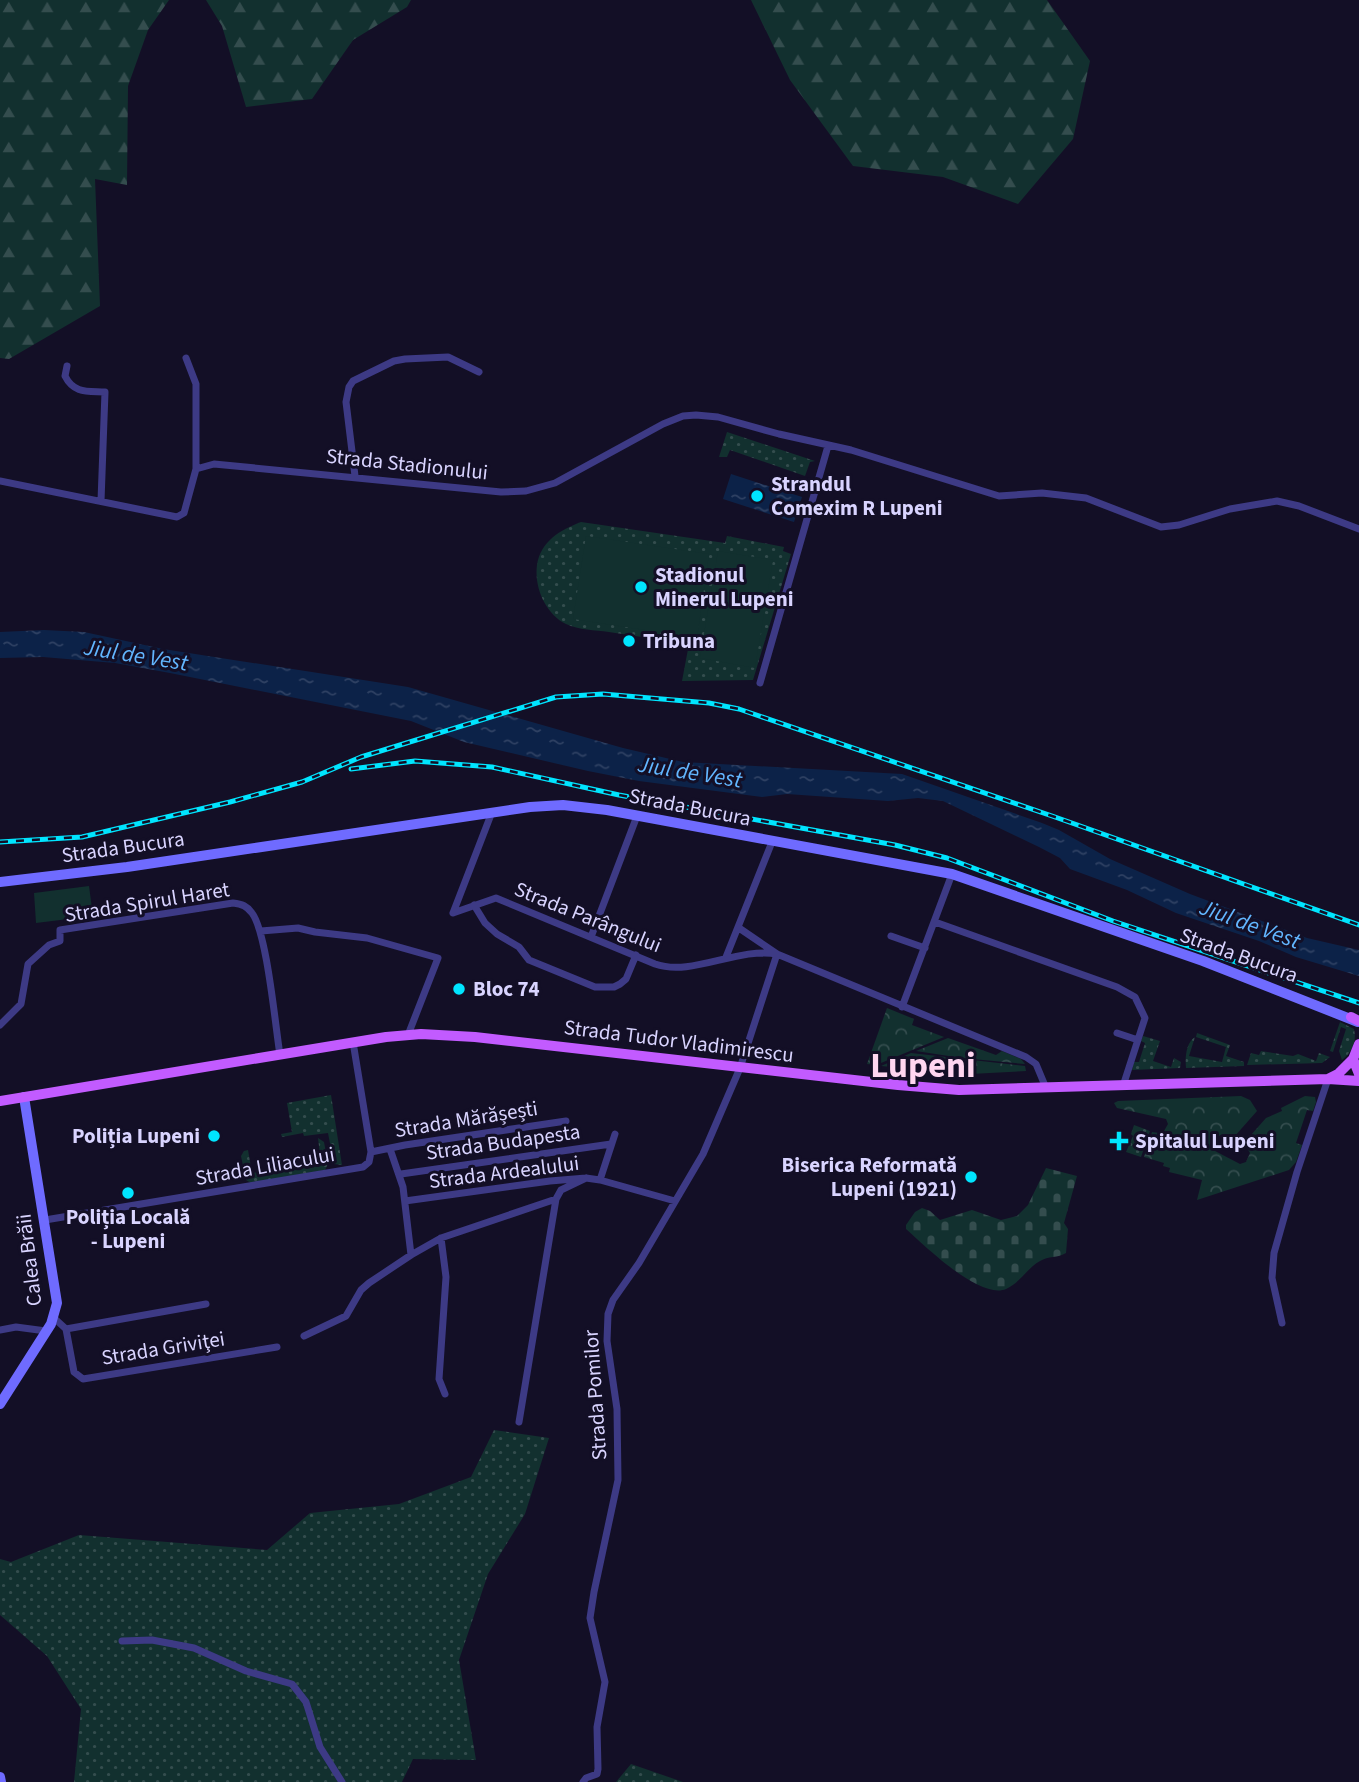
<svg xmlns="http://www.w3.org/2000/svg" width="1359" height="1782" font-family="'Source Sans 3',sans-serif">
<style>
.grass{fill:url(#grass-dots)}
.forest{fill:url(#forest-firs)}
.cemetery{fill:url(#cemetery-stones)}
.park{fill:url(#park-crowns)}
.pitch{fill:#12302f}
.water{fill:url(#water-ripples)}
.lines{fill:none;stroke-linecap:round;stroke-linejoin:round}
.street{stroke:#3d3a85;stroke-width:7}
.secondary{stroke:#6f6bff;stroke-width:10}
.primary{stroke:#c25bff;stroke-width:10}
.rail-casing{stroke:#00e5ff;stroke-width:5}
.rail{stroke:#130f26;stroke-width:2.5;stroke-dasharray:8;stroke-linecap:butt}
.poi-dot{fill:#00e5ff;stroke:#130f26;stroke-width:2.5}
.labels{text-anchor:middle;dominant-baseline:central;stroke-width:6;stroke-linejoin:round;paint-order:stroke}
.street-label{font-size:21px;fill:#d9d4ff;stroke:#130f26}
.poi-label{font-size:21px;font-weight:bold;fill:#d9d4ff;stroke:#130f26;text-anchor:start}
.water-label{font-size:23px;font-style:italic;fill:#62b6ff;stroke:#130f26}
.town-label{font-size:35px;font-weight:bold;fill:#ffd6f0;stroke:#130f26}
</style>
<defs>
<pattern id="grass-dots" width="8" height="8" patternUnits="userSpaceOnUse" patternTransform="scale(1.75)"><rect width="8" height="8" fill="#12302f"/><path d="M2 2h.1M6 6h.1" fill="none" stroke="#344d4e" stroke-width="1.8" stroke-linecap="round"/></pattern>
<pattern id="forest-firs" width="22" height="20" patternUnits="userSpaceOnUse" patternTransform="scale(1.75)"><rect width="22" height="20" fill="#12302f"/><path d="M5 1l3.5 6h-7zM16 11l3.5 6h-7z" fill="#344d4e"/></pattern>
<pattern id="cemetery-stones" width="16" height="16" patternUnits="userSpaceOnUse" patternTransform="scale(1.75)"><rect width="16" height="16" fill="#12302f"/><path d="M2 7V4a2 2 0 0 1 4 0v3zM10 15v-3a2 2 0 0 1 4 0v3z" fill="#344d4e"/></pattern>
<pattern id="park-crowns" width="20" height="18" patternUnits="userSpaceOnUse" patternTransform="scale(1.75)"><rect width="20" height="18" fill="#12302f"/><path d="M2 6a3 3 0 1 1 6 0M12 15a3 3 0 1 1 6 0" fill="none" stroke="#344d4e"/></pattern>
<pattern id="water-ripples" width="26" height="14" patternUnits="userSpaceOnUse" patternTransform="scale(1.75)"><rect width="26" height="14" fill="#0c2248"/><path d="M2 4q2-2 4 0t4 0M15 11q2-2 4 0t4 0" fill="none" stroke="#2f4163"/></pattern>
</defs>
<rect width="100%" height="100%" fill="#130f26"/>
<!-- grass -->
<path class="grass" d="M727 432 815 461 810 462 805 476 730 450 727 457H719Z
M581 522 725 543 727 536 784 547 783 551 791 554 753 680 682 681 689 644C662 640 635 636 609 632 595 630 579 630 566 624 546 614 534 588 537 565 541 541 560 530 581 522Z
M1340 1022 1354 1029C1357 1041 1352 1052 1342 1060L1339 1051 1346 1029 1341 1027 1333 1052 1330 1051Z
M1197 1033 1230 1045 1226 1056 1244 1062V1066L1186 1068C1185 1057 1186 1043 1195 1037L1189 1056 1222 1062 1226 1047 1196 1037Z
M1143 1036 1160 1041 1153 1061 1171 1067 1174 1058 1181 1062 1180 1068 1132 1070 1134 1062H1139L1145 1043 1141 1041Z
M1261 1051 1293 1056 1298 1054 1316 1061 1319 1053 1330 1057 1322 1063 1247 1065 1251 1053 1259 1055Z
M331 1095 341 1159 342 1165 334 1164 328 1133 304 1136 303 1133 282 1137 281 1134 292 1132 287 1103Z
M1134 1125 1150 1131 1141 1157 1126 1152 1133 1136 1131 1134Z
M318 1138 324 1142 328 1164 325 1170 251 1183 246 1180 241 1156 244 1151 248 1150 252 1173 321 1162Z
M494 1430 549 1438 525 1514 488 1574 459 1660 476 1760 413 1759 402 1782H74L81 1709 47 1656 0 1615V1559L11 1562 79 1535 267 1550 310 1513 399 1504 471 1477Z
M631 1764 683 1782H616Z"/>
<!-- forest -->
<path class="forest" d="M0 0H169L148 30 128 86 127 185 95 179 100 306 9 359 0 358Z
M206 0H411L407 7 353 40 312 99 246 107 222 26Z
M751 0H1047L1090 61 1073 139 1018 204 943 177 853 166 790 80Z"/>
<!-- cemetery -->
<path class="cemetery" d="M1046 1168 1077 1176 1064 1223 1068 1229 1066 1253C1058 1258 1048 1256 1040 1261 1027 1268 1020 1283 1006 1289 980 1300 925 1246 906 1229V1225L915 1212 922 1208 930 1211 940 1220 972 1210 1001 1220 1017 1216 1028 1205Z"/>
<!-- park -->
<path class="park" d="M887 1008 914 1019 912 1025 944 1037 876 1065 867 1064Z
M948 1038 996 1055 1002 1051 1021 1059 1025 1064 962 1058 916 1051Z
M911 1053 1025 1066 1026 1071 970 1074 881 1066Z
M1241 1096 1250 1100 1257 1111 1234 1137C1222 1130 1212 1137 1215 1151L1240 1164 1246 1162 1250 1153 1244 1143 1266 1118 1282 1111 1281 1108 1305 1096 1315 1097 1316 1102 1313 1111 1307 1110 1296 1143 1302 1145 1296 1162 1289 1170 1197 1200 1202 1180 1169 1172 1170 1168 1163 1166 1164 1163 1144 1157 1152 1132 1159 1133 1164 1131 1168 1124 1166 1119 1117 1108 1114 1103 1118 1101Z"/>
<!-- pitch -->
<path class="pitch" d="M586 536 709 554 697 638 573 619Z
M718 551 773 560 755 668 700 658Z
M89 886 93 916 36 923 34 893Z"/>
<!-- water -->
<path class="water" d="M731 474 802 497 794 522 723 499Z
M44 630 84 632 163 649 408 687 623 748 683 762 902 774 1042 823 1059 830 1110 859 1190 894 1307 938 1359 950V976L1296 957 1259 941 1176 913 1127 890 1070 869 1060 858 1039 847 943 801 918 798 888 801 787 794 762 797 639 781 588 771 464 742 411 721 170 673 115 663 43 657 0 658V632Z"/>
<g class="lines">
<!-- street -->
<path class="street" d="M186 358 196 384V469
M67 366 65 376C74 394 88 391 105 392L101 501
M355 476 346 402 349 387 353 381 394 361 405 359 448 357 479 372
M0 481 177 517 184 513 196 469 214 464 501 492 526 491 555 483 663 424 683 416 696 415 718 417 779 434 851 450 999 496 1042 493 1086 498 1161 527 1179 525 1230 509 1277 501 1299 506 1359 529
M760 683 828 446
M474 905 485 923 497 934 519 947 529 960 595 987H614L620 984 626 979 636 955
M453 913 496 898 655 964C692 977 737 947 777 954L1026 1057 1036 1064 1046 1088
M453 913 492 812
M935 922 1117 987 1135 997 1145 1018 1123 1086
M261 931 298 928 315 932 367 938 438 958 408 1035
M891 936 925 948
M591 937 637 816
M726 957 772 842
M902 1007 952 874
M0 1025 21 1004 28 964 49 945 60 941V930L233 903C242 904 247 906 252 913 267 933 275 1024 280 1055
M1117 1033 1138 1040
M390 1149 403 1187 411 1255
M371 1152 405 1145 566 1121
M401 1174 611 1144
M600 1180 675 1201
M405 1201 550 1181 586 1178 600 1180 615 1134
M45 1220 363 1167 369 1162 371 1152 353 1042
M441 1238 446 1277 439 1379 445 1394
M54 1318 66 1329 74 1372 83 1379 277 1347
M1282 1323 1272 1278 1274 1253 1297 1172 1328 1079
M66 1329 206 1304
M0 1330 16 1327 46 1331
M304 1336 346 1316 361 1290 369 1283 411 1255 441 1238 556 1199
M519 1422 556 1199 561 1190 586 1178
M122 1641 152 1640 194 1648 246 1671 292 1684 306 1702 320 1747 342 1782
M583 1782 586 1778 597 1774 598 1769 597 1727 605 1682 590 1618 594 1592 618 1480 617 1409 607 1341 608 1314 613 1300 639 1263 703 1154 740 1068 777 954 739 928"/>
<!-- secondary -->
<path class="secondary" d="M0 882 127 867 530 807 563 805 607 810 952 874 1203 961 1358 1022
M0 1404 51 1324 57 1303 24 1097
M0 1777 1 1782"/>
<!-- primary -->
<path class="primary" d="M1351 1017 1359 1021
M1359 1044 1353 1059 1359 1074
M1328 1079 1338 1074 1353 1059
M0 1101 386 1037 421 1034 475 1037 898 1085 959 1090 1328 1079 1359 1081"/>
<!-- rail casing -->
<g class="rail-casing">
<path id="rail" d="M351 769 415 761 492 767 619 795 895 845 947 858 1113 921 1359 1003
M0 842 82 837 230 802 302 782 361 757 556 697 603 694 709 703 739 709 1055 817 1359 925"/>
</g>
<!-- rail -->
<use href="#rail" class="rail"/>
</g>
<!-- markers -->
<g class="poi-dot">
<circle cx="757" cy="496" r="7"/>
<circle cx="641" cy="587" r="7"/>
<circle cx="629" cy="641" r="7"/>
<circle cx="459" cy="989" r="7"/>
<circle cx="214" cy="1136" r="7"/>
<path d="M1115.5 1130.5h7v7h7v7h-7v7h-7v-7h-7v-7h7z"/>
<circle cx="971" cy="1177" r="7"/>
<circle cx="128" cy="1193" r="7"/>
</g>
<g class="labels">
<!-- street labels -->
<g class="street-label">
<text transform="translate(407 464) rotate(6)">Strada Stadionului</text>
<text transform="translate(690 807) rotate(11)">Strada Bucura</text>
<text transform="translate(123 847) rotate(-8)">Strada Bucura</text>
<text transform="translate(147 902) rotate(-9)">Strada Spirul Haret</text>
<text transform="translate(588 917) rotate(22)">Strada Parângului</text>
<text transform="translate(1239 955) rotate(20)">Strada Bucura</text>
<text transform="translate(679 1041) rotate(7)">Strada Tudor Vladimirescu</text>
<text transform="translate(466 1119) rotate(-9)">Strada Mărășești</text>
<text transform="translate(503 1142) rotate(-8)">Strada Budapesta</text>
<text transform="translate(265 1166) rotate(-10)">Strada Liliacului</text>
<text transform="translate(504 1172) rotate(-7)">Strada Ardealului</text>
<text transform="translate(29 1260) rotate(-97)">Calea Brăii</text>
<text transform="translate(163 1348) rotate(-9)">Strada Griviţei</text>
<text transform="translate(595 1395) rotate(-94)">Strada Pomilor</text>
</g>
<!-- poi labels -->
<g class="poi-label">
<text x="771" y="484">Strandul<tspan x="771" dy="24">Comexim R Lupeni</tspan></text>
<text x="655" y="575">Stadionul<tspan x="655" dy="24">Minerul Lupeni</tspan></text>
<text x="643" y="641">Tribuna</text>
<text x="473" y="989">Bloc 74</text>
<text x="200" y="1136" text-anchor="end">Poliția Lupeni</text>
<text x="1135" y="1141">Spitalul Lupeni</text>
<text x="957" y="1165" text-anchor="end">Biserica Reformată<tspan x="957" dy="24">Lupeni (1921)</tspan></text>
<text x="128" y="1217" text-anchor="middle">Poliția Locală<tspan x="128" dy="24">- Lupeni</tspan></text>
</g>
<!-- water labels -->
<g class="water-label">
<text transform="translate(136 655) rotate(9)">Jiul de Vest</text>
<text transform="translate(690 772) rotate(9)">Jiul de Vest</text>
<text transform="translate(1250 924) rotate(20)">Jiul de Vest</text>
</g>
<!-- town labels -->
<g class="town-label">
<text x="923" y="1066">Lupeni</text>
</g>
</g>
</svg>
